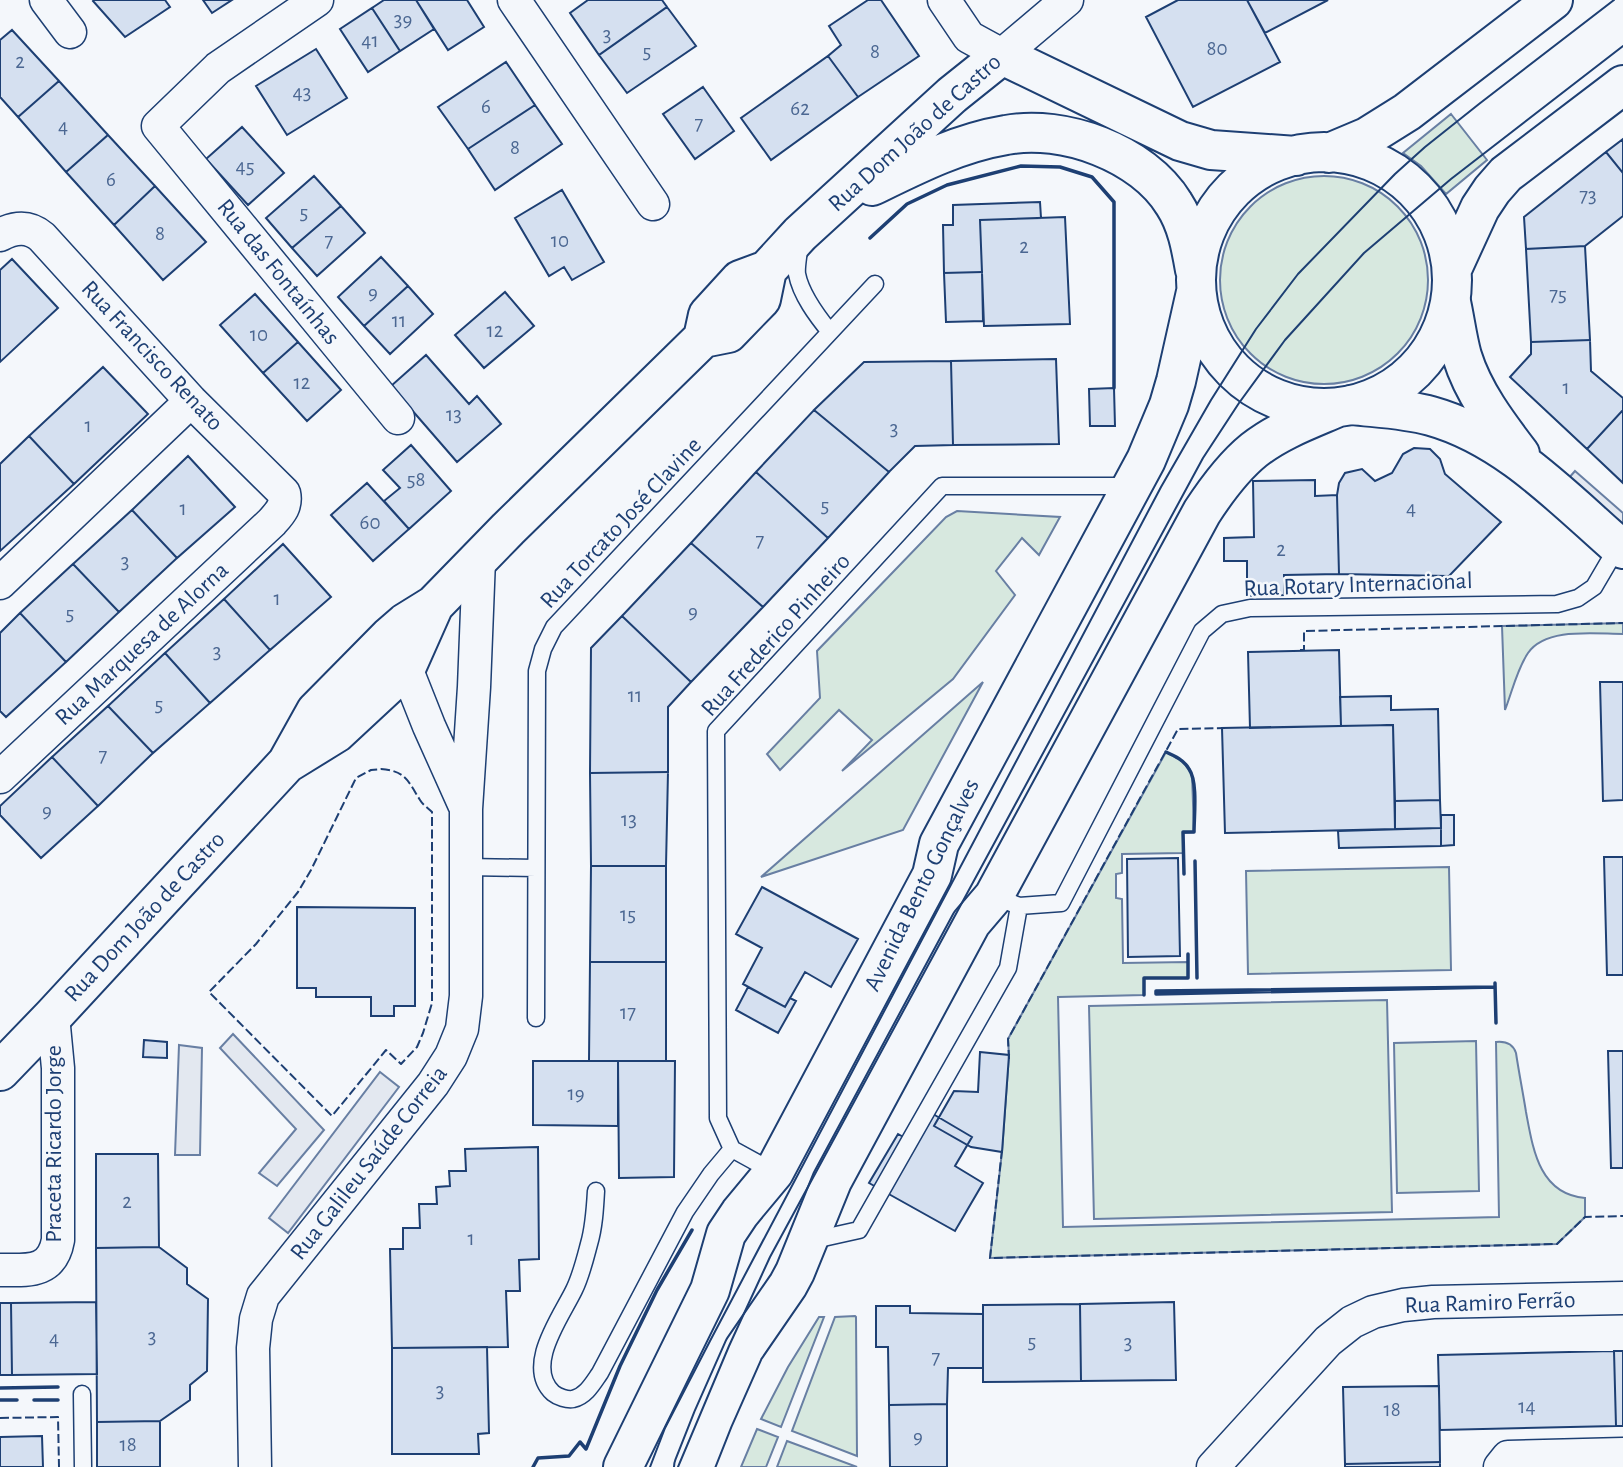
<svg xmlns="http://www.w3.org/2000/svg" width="1623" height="1467" font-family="'Alegreya Sans',sans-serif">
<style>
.green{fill:#d7e8df;stroke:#687fa3;stroke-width:2}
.parking{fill:#e3e8f0;stroke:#687fa3;stroke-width:2}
.building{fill:#d5e0f0;stroke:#1d3f73;stroke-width:2}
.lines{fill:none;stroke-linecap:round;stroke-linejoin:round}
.service-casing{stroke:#1d3f73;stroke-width:19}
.minor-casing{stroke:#1d3f73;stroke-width:35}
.tertiary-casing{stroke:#1d3f73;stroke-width:42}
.primary-casing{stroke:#1d3f73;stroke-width:42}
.service{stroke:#f4f7fb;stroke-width:16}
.minor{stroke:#f4f7fb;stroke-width:32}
.tertiary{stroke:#f4f7fb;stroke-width:38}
.primary{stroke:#f4f7fb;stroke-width:38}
.tram{stroke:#1d3f73;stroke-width:2}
.fence{stroke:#1d3f73;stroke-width:2;stroke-dasharray:9 3.5;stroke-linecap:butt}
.wall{stroke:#1d3f73;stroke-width:3.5}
.labels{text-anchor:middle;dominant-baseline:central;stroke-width:5;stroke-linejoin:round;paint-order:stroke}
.number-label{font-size:21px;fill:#4b6792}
.street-label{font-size:24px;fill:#1d3f73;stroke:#f4f7fb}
</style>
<rect width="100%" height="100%" fill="#f4f7fb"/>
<!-- green -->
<path class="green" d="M1451 114 1487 160 1446 194 1421 166 1403 153Z
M1220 280a104 104 0 1 1 208 0a104 104 0 1 1-208 0Z
M957 511 1060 517 1039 555 1022 538 996 571 1015 595 953 679 842 771 872 740 839 710 780 770 767 754 820 698 817 651 946 517Z
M1623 623V634C1595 634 1546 627 1528 653 1517 669 1512 692 1505 710L1502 626Z
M983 682 903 830 761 877Z
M1166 752 1183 762 1192 774 1194 832 1183 833V853L1122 854V873L1116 874V898L1122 899 1123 963 1188 962V978H1144V995L1058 997 1063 1227 1499 1217 1496 1042C1506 1041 1513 1044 1516 1053 1519 1073 1523 1093 1526 1112 1533 1149 1539 1194 1585 1198V1217L1557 1244 990 1258 1002 1152 1009 1055 1008 1039Z
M1449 867 1451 970 1248 974 1246 871Z
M1387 1000 1392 1212 1094 1219 1089 1006Z
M1476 1041 1479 1191 1397 1193 1394 1043Z
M855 1316 856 1317 857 1456 792 1431 835 1317Z
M819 1317H824L781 1427 761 1419 788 1367Z
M757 1429 778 1437 766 1467H741Z
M787 1441 857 1467H777Z"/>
<!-- parking -->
<path class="parking" d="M1575 471 1623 513V529L1568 479Z
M233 1034 324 1130 277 1186 259 1173 296 1129 220 1048Z
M179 1045 202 1048 200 1155H175Z
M380 1072 399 1087 288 1233 269 1218Z"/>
<!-- building -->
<path class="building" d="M94 0H165L170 7 125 37 93 1Z
M203 0H232L212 13Z
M384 0H416L434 29 400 51 372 8Z
M416 0H467L484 27 448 50Z
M588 0H662L667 7 599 55 570 13Z
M868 0H881L919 56 858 97 828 56 841 45 829 26Z
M1178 0H1247L1280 62 1193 107 1146 17Z
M1247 0H1328L1265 33Z
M667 7 696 46 627 93 599 55Z
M372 8 400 51 368 72 340 29Z
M12 30 59 81 18 117 0 97V40Z
M316 49 347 98 287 135 256 86Z
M828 56 858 97 771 160 741 118Z
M506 62 535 105 468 149 438 107Z
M59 81 108 135 66 172 18 117Z
M703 87 734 131 695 159 663 114Z
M535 105 562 144 495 190 468 149Z
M242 127 284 173 248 205 206 159Z
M108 135 155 186 114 225 66 172Z
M1623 139V173L1606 152Z
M1606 152 1623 173V216L1585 246 1526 249 1524 217Z
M314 176 341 206 292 248 266 218Z
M155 186 206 242 163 280 114 225Z
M562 190 604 262 572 280 564 267 549 276 515 218Z
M1040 202 1041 218 980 220 982 272 944 273 943 225H953V205Z
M341 206 365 233 317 276 292 248Z
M1065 217 1070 324 984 326 980 220Z
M1585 246 1590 340 1531 342 1526 249Z
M381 257 408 286 364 326 338 297Z
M12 259 58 308 0 362V270Z
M982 272 983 321 946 322 944 273Z
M408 286 433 314 390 354 364 326Z
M505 292 534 326 484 368 455 335Z
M255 294 298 342 263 373 220 325Z
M1590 340 1591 371 1623 398V410L1587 449 1510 377 1531 354V342Z
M298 342 341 390 307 421 263 373Z
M426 355 469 404 477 396 501 424 457 462 391 386Z
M1056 359 1059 444 953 445 951 361Z
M951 361 953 445 915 446 889 472 814 410 864 362Z
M103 367 148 414 74 484 29 436Z
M1114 388 1115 426H1090L1089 389Z
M814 410 889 472 828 538 756 472Z
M1623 410V483L1587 449Z
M29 436 74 484 0 551V464Z
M411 445 451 491 409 529 384 501 400 488 383 470Z
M1414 448 1430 449 1440 459 1445 474 1501 522 1449 576 1339 574 1337 495 1339 483 1345 473 1362 469 1375 481 1392 473 1403 454Z
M188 456 235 507 177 558 132 510Z
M756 472 828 538 763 607 691 543Z
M1315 480V496L1337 495 1339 574 1284 575V595L1247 596V561H1224V538L1254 537 1253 481Z
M367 483 409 529 373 561 331 515Z
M132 510 177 558 119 612 73 564Z
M691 543 763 607 691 682 622 616Z
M283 544 331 597 270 650 224 599Z
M73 564 119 612 66 662 20 613Z
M224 599 270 650 210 703 165 653Z
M20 613 66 662 6 717 0 711V633Z
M622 616 691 682 668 707V772L590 773 591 648Z
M1339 650 1341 726 1250 728 1248 652Z
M165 653 210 703 153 753 108 706Z
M1600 682H1623V800L1603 801Z
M1391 696V710L1438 709 1440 800 1395 801 1393 725 1341 726 1340 697Z
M108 706 153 753 98 806 52 757Z
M1393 725 1395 829 1225 833 1222 728Z
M52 757 98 806 41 858 0 815V806Z
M668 772 666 866H591L590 773Z
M1440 800 1441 828 1395 829V801Z
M1441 815H1454V845L1441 846Z
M1441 828V846L1339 848 1338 831Z
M1604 857H1623V975H1607Z
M1178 858 1180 956 1128 957 1127 859Z
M591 866H666V962H590Z
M762 887 858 939 831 987 805 972 785 1007 743 984 762 948 736 934Z
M297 907 415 908V1006H394V1016H371V997H316V988H297Z
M590 962H666V1061H589Z
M748 987 785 1007 790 998 796 1001 778 1033 736 1010Z
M144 1040 167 1042V1058L143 1057Z
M1608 1051H1623V1168H1611Z
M980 1052 1009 1055 1002 1152 971 1147 934 1126 954 1091 978 1092Z
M533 1061H618V1126L533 1125Z
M618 1061H675L674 1177 619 1178Z
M933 1114 972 1137 955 1166 983 1183 955 1231 869 1183 898 1134 916 1144Z
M538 1147 539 1259 519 1260 520 1291H506L508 1347 392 1348 390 1249H403V1228H420L419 1204H437L436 1187 450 1186 449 1171H466L465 1149Z
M96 1154H158L159 1247 96 1248Z
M159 1247 187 1268V1284L208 1299 207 1371 190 1385V1400L160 1421 97 1422 96 1248Z
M96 1302 97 1374 12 1375 11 1303Z
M1174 1302 1176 1380 1081 1381 1080 1304Z
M0 1303H11L12 1375H0Z
M1080 1304 1081 1381 983 1382V1305Z
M876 1306H910V1313L983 1314V1368H948L947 1404 889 1405 888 1347H876Z
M487 1347 489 1433 478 1434 479 1454H392V1348Z
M1614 1351 1616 1426 1440 1430 1438 1355Z
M1614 1351H1623V1426H1616Z
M1439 1386 1440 1462 1345 1464 1343 1387Z
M947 1404V1467H890L889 1405Z
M160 1421V1467H97V1422Z
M42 1436 43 1467H0V1437Z
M1440 1462V1467H1345V1464Z"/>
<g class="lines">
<!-- service casing -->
<g class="service-casing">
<path id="service" d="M799 246C799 255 796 266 797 274 801 295 817 316 830 332
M466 867 536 868
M994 896 1019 906 1061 903 1202 631 1222 614 1250 608 1557 604 1578 598 1594 587 1618 546
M536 1018 537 671 543 649 554 627 875 284
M774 1172 732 1149 718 1118 716 731 942 486H1130
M596 1191C595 1209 594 1227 589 1244 585 1259 581 1276 574 1290 561 1317 524 1366 553 1393 558 1397 567 1400 573 1399 586 1396 593 1383 600 1373L685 1212 711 1174 732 1149
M812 1243 814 1240 859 1230 1008 968 1019 906
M82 1394 83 1467"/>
</g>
<!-- minor casing -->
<g class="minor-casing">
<path id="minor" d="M46 0 70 32
M317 0 218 68 158 126 398 418
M514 0 653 204
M944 0 969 37 1002 55 1067 0
M0 235C15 227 29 226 42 237L191 401 284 493C287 506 280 513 272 522L0 777
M0 583 191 401
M406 647V668L429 726 464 804
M0 1270C27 1270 52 1274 58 1240V1068L53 1016
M255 1467 253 1348 256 1319 263 1296 433 1084 451 1056 462 1029 466 996V809L474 687 479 559
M1213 1467 1328 1341 1352 1322 1373 1312 1403 1305 1433 1302 1623 1298
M1500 1467 1508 1457 1623 1454"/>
</g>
<!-- tertiary casing -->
<g class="tertiary-casing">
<path id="tertiary" d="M1451 302C1455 320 1457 338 1462 356 1473 392 1497 424 1520 454
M1352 405C1379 408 1406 409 1431 416 1506 437 1562 497 1618 546L1623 549"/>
</g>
<!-- primary casing -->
<g class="primary-casing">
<path id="primary" d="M1196 280a128 128 0 1 1 256 0a128 128 0 1 1-256 0Z
M1329 153 1367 137 1407 112 1553 0
M872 186C915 165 958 143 1006 135 1063 124 1143 153 1174 204 1187 224 1191 247 1195 270
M1452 269 1480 208 1492 190 1506 174 1623 85
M703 338 728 333 761 299 767 270
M289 762 336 733 406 668 434 605
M0 1071 53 1016 287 763 316 711 390 636 405 623 434 605 508 529 703 338 708 315 740 280 767 270 800 234 952 95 1002 55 1180 141 1211 150 1296 156
M623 1467 710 1290 726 1234 740 1213 774 1172 932 875 939 844 1146 460 1169 405 1176 381 1196 292
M694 1467 713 1419 744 1349 788 1285 795 1272 832 1181 971 923 994 896 1202 512C1217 489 1233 467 1254 450 1278 431 1308 420 1336 408"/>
</g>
<!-- service -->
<use href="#service" class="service"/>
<!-- minor -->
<use href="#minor" class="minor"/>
<!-- tertiary -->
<use href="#tertiary" class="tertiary"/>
<!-- primary -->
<use href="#primary" class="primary"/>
<!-- tram -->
<path class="tram" d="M650 1467 665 1428 710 1341 1161 487 1211 400 1256 329 1298 274 1395 174 1425 147 1479 104 1614 0
M678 1467 729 1346 770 1257 1203 458 1239 403 1285 340 1364 253 1451 179 1623 46"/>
<!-- fence -->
<path class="fence" d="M1300 650H1304V631L1623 623
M381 769C406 771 408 781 420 800 423 805 428 808 432 812V1003L423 1033 417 1047 401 1064 386 1050 332 1116 209 992 256 944 298 892 311 870 356 778 371 770Z
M1009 1059 1008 1039 1178 729 1225 728
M1002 1150 990 1258 1557 1244 1585 1217 1623 1216
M0 1418 58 1417 59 1467"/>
<!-- wall -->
<path class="wall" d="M870 238 907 204 947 185 1021 166 1060 167 1092 177 1114 202V388
M1166 752C1175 756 1184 760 1189 769 1198 782 1194 816 1194 832H1183L1184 874
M1195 861 1197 978
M1495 983 1496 1023
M1495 987 1156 994V991Z
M1144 995V978H1188V954
M0 1388 58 1387
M0 1400H17
M34 1400H58
M533 1467 538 1458 569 1456 580 1442 586 1449 620 1366 657 1290 692 1230"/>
</g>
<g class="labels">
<!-- number labels -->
<g class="number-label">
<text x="403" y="19">39</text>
<text x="607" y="34">3</text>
<text x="370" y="40">41</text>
<text x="1217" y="48">80</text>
<text x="647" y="51">5</text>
<text x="875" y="51">8</text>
<text x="20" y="61">2</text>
<text x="302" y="92">43</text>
<text x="486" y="106">6</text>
<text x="800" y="108">62</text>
<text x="699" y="123">7</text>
<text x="63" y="126">4</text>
<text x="515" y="147">8</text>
<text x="245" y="166">45</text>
<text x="111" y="179">6</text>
<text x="1588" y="195">73</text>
<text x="304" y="212">5</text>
<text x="160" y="233">8</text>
<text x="329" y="240">7</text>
<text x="560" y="240">10</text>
<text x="1024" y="246">2</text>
<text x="373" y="292">9</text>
<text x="1558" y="294">75</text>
<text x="399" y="320">11</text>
<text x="495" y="330">12</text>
<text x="259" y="334">10</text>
<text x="302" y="382">12</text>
<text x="1566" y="387">1</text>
<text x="454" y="414">13</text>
<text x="88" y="425">1</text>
<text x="894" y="428">3</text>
<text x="416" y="479">58</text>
<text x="825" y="505">5</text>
<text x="183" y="508">1</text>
<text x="1411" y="508">4</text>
<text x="370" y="522">60</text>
<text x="760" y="540">7</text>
<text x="1281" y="549">2</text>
<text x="125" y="561">3</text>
<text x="277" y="598">1</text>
<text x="693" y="611">9</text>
<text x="70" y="613">5</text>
<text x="217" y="651">3</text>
<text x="635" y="695">11</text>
<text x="159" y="704">5</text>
<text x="103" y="755">7</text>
<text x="47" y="810">9</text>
<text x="629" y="819">13</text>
<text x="628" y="914">15</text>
<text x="628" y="1012">17</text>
<text x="576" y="1093">19</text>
<text x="127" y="1201">2</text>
<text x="471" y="1238">1</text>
<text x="152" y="1336">3</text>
<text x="54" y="1338">4</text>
<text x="1032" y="1341">5</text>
<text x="1128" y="1342">3</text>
<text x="936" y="1357">7</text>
<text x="440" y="1390">3</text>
<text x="1527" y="1406">14</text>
<text x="1392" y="1409">18</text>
<text x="918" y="1436">9</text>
<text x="128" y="1444">18</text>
</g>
<!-- street labels -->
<g class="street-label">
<text transform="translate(915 133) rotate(-42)">Rua Dom João de Castro</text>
<text transform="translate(278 272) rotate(51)">Rua das Fontaínhas</text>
<text transform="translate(152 356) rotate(47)">Rua Francisco Renato</text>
<text transform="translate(621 523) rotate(-47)">Rua Torcato José Clavine</text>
<text transform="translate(1358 585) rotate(-2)">Rua Rotary Internacional</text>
<text transform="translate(776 635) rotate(-48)">Rua Frederico Pinheiro</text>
<text transform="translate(142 644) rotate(-43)">Rua Marquesa de Alorna</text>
<text transform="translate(922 885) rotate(-64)">Avenida Bento Gonçalves</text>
<text transform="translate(145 917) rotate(-47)">Rua Dom João de Castro</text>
<text transform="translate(54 1144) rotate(-90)">Praceta Ricardo Jorge</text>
<text transform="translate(369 1163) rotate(-52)">Rua Galileu Saúde Correia</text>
<text transform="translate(1490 1303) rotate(-2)">Rua Ramiro Ferrão</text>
</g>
</g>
</svg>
